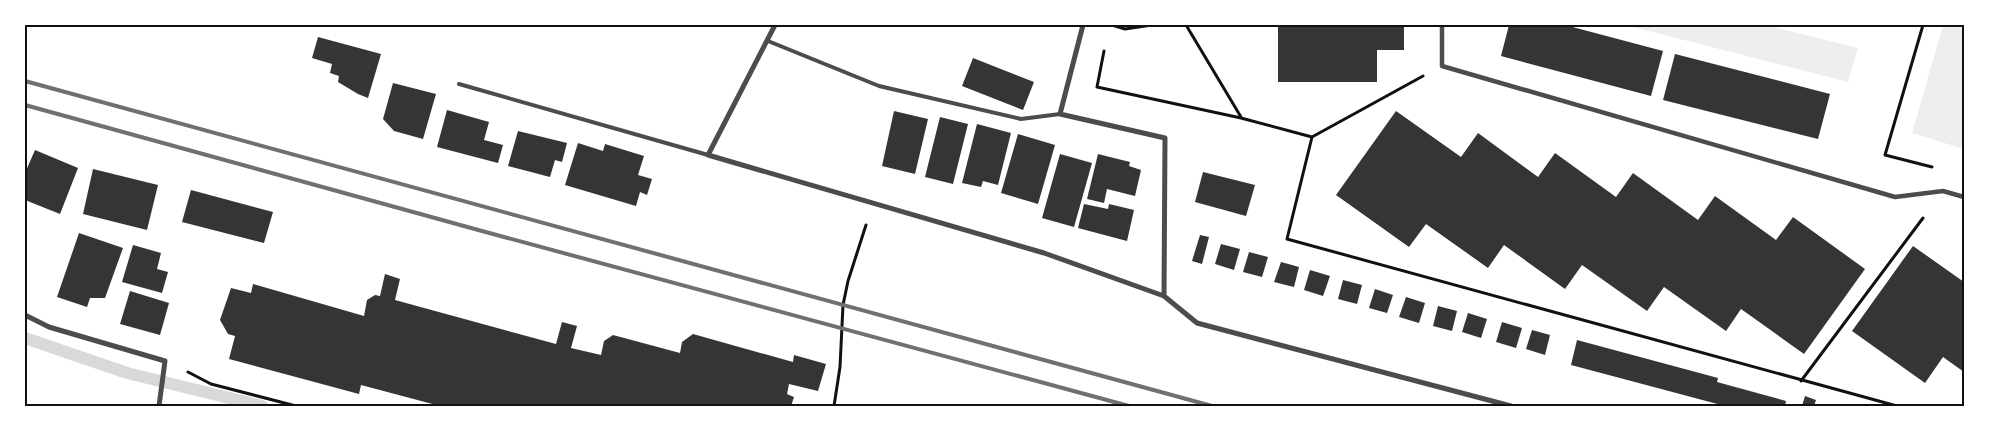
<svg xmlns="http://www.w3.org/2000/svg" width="1989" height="431" font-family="Georgia,serif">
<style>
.green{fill:#eee}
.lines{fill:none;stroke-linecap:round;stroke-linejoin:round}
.stream{stroke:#d9d9d9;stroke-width:12}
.building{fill:#353535}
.path{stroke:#111;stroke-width:3}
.service{stroke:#4c4c4c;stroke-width:4}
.pedestrian{stroke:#4c4c4c;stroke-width:4.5}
.minor{stroke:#4c4c4c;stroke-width:5}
.rail{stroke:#707070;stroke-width:4}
.neatline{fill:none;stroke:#111;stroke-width:2}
</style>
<rect width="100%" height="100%" fill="#fff"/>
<!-- green -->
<path class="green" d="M1625 25H1766L1858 48 1848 82Z
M1943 25H1964V149L1912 133Z"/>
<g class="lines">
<!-- stream -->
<path class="stream" d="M25 338 127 373 262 406"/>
</g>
<!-- building -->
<path class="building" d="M1278 25H1379V27H1404V50H1377V82H1278Z
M1509 25H1565L1663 51 1651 96 1501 56Z
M318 37 381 54 368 98 358 94 338 82 339 76 330 73 332 64 312 58Z
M1675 54 1830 94 1818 139 1663 100Z
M973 58 1034 82 1023 110 962 86Z
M393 83 436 94 423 139 394 131 383 119Z
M447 110 489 122 484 140 503 145 498 163 437 147Z
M894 111 928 119 915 174 882 166Z
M1396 111 1461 157 1478 133 1538 177 1555 153 1616 197 1633 173 1698 220 1715 196 1776 240 1793 217 1865 269 1804 354 1741 309 1726 331 1664 287 1647 311 1582 265 1565 289 1504 245 1488 268 1426 224 1409 247 1336 195Z
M940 117 968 124 953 184 925 177Z
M977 124 1011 133 998 185 983 181 981 187 962 183Z
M518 131 567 143 562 162 555 160 550 177 508 166Z
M1018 134 1055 145 1038 204 1001 193Z
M578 143 603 151 605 144 644 156 638 175 652 179 647 195 640 192 636 206 565 185Z
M35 150 78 168 60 214 25 200V173Z
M1060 154 1092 163 1074 227 1042 218Z
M1098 154 1130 162 1129 166 1141 170 1135 196 1107 189 1104 203 1087 199Z
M93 169 158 185 147 230 83 214Z
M1203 172 1255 185 1246 216 1195 202Z
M191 190 273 212 264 243 182 222Z
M1084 204 1108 209 1109 204 1134 210 1127 241 1078 228Z
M79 233 123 248 105 298H90L87 307 57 297Z
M1200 235 1209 237 1202 264 1192 261Z
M1221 244 1240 249 1234 270 1215 264Z
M133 245 161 253 157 269 168 272 162 293 122 282Z
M1913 246 1964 282V372L1943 357 1925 383 1852 331Z
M1249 252 1268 257 1262 277 1243 272Z
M1281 262 1299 267 1294 287 1274 282Z
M1310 270 1330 276 1323 296 1304 290Z
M385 274 400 279 395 300 556 344 562 322 577 326 571 348 601 355 604 341 613 335 680 353 682 342 693 334 793 362 794 355 826 364 818 391 789 384 787 394 794 397 791 406H440L361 385 359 394 229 359 235 336 228 334 220 320 231 288 251 293 253 284 364 316 367 300 375 295 380 296Z
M1343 280 1362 285 1357 304 1338 299Z
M1375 289 1393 295 1387 313 1369 308Z
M130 291 169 303 160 335 120 324Z
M1406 297 1425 303 1419 323 1399 317Z
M1438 306 1457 311 1452 331 1433 326Z
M1468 313 1487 319 1481 338 1462 332Z
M1502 322 1522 328 1516 348 1496 342Z
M1532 330 1550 335 1545 355 1526 349Z
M1577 340 1718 378 1717 382 1786 401 1785 406H1725L1571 365Z
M1805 396 1816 400 1814 406H1802Z"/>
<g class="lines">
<!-- path -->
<path class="path" d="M1112 25 1125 29 1152 25
M1186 25 1241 117
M1923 25 1885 155 1932 167
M1104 51 1097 87 1241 118 1312 137 1287 239 1897 406
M1312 137 1423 76
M188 372 211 384 296 406
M1801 381 1923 218
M834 406 840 367 843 305 848 281 866 225"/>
<!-- service -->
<path class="service" d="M768 41 879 86 1021 119 1060 114
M459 84 708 155"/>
<!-- pedestrian -->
<path class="pedestrian" d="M1442 25V66L1895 197 1943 191 1964 197"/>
<!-- minor -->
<path class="minor" d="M775 25 708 155 1044 253 1164 296 1197 323 1511 406
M1083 25 1060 114 1165 138 1164 296
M25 315 49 327 165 361 159 406"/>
<!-- rail -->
<path class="rail" d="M25 81 1212 406
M25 105 482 231 1129 406"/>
</g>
<!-- border -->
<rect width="1989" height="431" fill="none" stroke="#ffffff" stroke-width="52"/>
<rect x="26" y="26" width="1937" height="379" class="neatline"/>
</svg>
